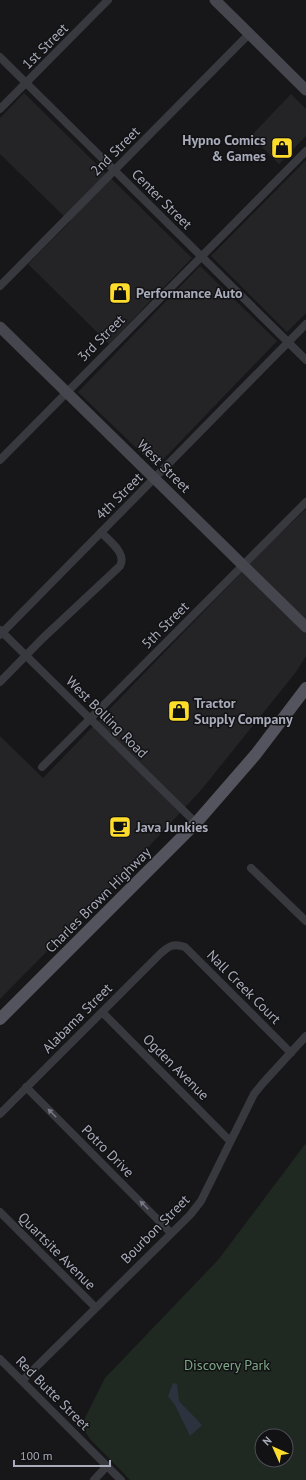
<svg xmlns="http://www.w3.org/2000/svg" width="306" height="1480" font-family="'PT Sans',sans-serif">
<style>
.built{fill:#242326}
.green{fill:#1f2821;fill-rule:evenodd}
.water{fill:#2c333e}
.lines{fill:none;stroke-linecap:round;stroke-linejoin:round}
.street{stroke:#38383f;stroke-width:8}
.secondary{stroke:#46464f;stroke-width:11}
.primary{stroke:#54545e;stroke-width:12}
.oneway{fill:#767783}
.labels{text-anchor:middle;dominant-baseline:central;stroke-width:3;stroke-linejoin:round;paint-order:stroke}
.street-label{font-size:14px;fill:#a8abba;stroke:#121214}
.poi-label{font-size:14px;font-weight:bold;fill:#a8abba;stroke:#121214;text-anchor:start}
.park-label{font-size:14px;fill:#7ea688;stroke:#121214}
</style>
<rect width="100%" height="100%" fill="#171719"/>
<!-- built -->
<path class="built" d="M24 93 192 258 109 344 28 264 70 222 0 154V118Z
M291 94 306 109V136L279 164 251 136Z
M306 160V313L287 332 211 256Z
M200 266 277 341 156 467 78 392Z
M306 509V656L296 672 202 789 130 867 0 999V736L43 778 267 546Z"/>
<!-- green -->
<path class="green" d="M306 1143V1480H130L90 1439 81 1426 105 1378 218 1260ZM262 1436H286V1460H262Z"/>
<!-- water -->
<path class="water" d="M173 1383 177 1384 179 1401 202 1425 190 1436 175 1405 168 1396Z"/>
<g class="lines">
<!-- street -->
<path class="street" d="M0 57 306 360
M0 109 108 0
M0 286 249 34
M0 460 306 151
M0 630 196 823
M0 635 306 324
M0 682 43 638 120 566C127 553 109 541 101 532
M42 767 306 502
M251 868 306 921
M102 1012 230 1141
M26 1087 171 1233
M0 1114 160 954C169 946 173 943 185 947L291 1053
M0 1212 95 1307
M0 1359 121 1480
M22 1381 190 1215 201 1201 254 1094 263 1083 306 1036
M94 1480 107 1466"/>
<!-- secondary -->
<path class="secondary" d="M215 0 306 90
M0 327 306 627"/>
<!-- primary -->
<path class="primary" d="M0 1019 196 823 256 754 306 688"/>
</g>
<!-- one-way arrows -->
<defs><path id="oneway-solid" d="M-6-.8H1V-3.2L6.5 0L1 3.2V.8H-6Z"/></defs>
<g class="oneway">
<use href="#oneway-solid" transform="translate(52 1113) rotate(-135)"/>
<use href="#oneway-solid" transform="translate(144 1205) rotate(-135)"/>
</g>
<!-- icons -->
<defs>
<g id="shop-square" transform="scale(1.15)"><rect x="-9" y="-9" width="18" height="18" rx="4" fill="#fddc2c" stroke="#121214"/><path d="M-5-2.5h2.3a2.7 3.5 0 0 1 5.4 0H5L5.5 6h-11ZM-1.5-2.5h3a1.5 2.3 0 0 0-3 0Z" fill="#111"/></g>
<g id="cafe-square" transform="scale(1.15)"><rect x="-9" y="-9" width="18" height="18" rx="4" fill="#fddc2c" stroke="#121214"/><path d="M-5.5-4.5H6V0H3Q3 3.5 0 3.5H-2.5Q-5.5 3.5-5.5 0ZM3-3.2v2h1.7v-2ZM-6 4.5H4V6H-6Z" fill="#111"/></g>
</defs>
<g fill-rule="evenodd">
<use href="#shop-square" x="282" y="148"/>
<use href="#shop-square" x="120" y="293"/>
<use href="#shop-square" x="179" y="711"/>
<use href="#cafe-square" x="120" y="827"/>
</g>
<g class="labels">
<!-- street labels -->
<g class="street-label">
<text transform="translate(45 46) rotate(-45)">1st Street</text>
<text transform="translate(115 151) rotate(-45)">2nd Street</text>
<text transform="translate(162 199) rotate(45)">Center Street</text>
<text transform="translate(101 338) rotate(-45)">3rd Street</text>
<text transform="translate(164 466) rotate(45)">West Street</text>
<text transform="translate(119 496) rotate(-45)">4th Street</text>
<text transform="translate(165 625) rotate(-45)">5th Street</text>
<text transform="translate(107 717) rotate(45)">West Bolling Road</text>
<text transform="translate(98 900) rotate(-45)">Charles Brown Highway</text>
<text transform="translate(244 987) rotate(45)">Nall Creek Court</text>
<text transform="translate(77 1018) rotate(-45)">Alabama Street</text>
<text transform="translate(176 1067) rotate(45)">Ogden Avenue</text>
<text transform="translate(108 1151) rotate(45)">Potro Drive</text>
<text transform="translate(155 1229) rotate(-45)">Bourbon Street</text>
<text transform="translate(57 1251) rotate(45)">Quartsite Avenue</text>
<text transform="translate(53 1393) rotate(45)">Red Butte Street</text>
</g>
<!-- poi labels -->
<g class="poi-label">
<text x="266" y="140" text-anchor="end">Hypno Comics<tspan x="266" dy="16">&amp; Games</tspan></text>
<text x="136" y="293">Performance Auto</text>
<text x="194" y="703">Tractor<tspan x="194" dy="16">Supply Company</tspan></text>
<text x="136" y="827">Java Junkies</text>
</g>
<!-- park labels -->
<g class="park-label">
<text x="227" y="1365">Discovery Park</text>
</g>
</g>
<!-- north arrow -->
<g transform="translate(274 1448) rotate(315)"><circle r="19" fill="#121214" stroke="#4e4f56"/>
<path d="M0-3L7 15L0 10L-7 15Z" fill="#fddc2c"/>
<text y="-6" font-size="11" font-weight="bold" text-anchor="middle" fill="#a8abba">N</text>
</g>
<!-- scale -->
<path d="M14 1460v6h96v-6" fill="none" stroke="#a8abba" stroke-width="2"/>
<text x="20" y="1460" font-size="12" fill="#a8abba" stroke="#121214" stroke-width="3" paint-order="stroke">100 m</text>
</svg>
